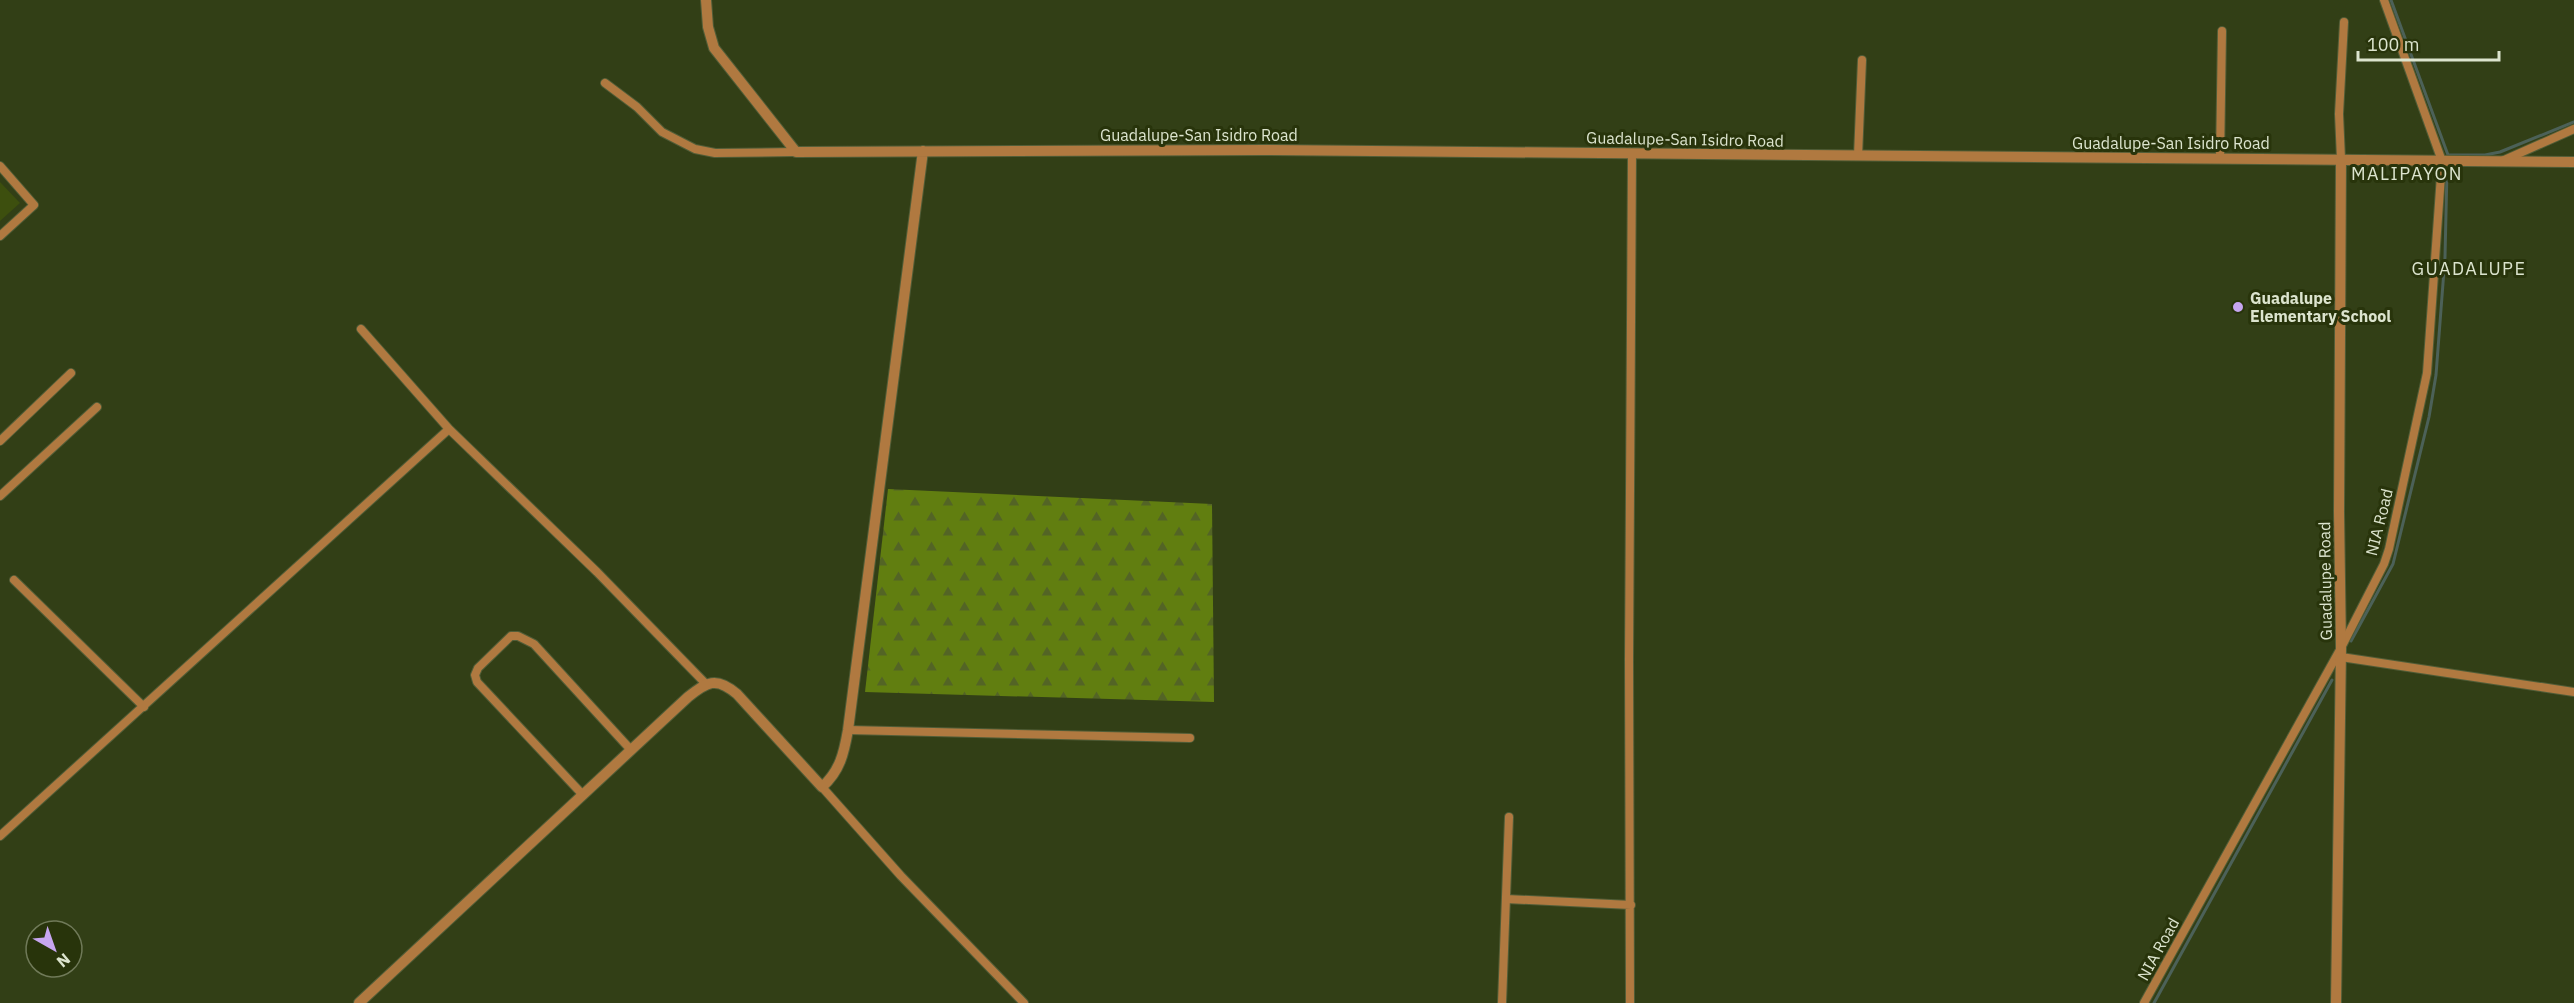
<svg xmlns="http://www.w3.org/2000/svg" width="2574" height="1003" viewBox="0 0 2574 1003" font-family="'IBM Plex Sans',sans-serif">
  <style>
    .grass { fill: #3d4f0e }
    .forest { fill: url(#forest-firs) }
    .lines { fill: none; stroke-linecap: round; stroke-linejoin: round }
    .stream { stroke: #4c6158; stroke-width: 3 }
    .minor-casing { stroke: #515d37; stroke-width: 10 }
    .tertiary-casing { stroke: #515d37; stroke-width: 12 }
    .minor { stroke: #b07940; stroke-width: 8 }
    .tertiary { stroke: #b07940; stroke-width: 10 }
    .poi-dot { fill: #c7a6f0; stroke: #28340b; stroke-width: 2 }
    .labels { text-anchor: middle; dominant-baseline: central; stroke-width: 6; stroke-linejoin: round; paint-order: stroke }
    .street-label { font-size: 16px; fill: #dce4ce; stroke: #28340b }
    .poi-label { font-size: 16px; font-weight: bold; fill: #dce4ce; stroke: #28340b; text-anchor: start }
    .neighbourhood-label { font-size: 18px; letter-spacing: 1.5px; fill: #dce4ce; stroke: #28340b }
  </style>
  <defs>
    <pattern id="forest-firs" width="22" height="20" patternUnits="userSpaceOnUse" patternTransform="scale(1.5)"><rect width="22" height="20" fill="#617e10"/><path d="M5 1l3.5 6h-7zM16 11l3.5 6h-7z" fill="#536425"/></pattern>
  </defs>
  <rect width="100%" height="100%" fill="#323f16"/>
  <!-- grass -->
  <path class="grass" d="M 0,182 L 20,203 L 0,221 Z"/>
  <!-- forest -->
  <path class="forest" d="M 888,489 L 1212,504 L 1214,702 L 865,692 Z"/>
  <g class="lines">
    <!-- stream -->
    <path class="stream" d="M 2391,0 L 2448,155 L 2485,155 L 2500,152 L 2574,122
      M 2351,641 L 2393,564 L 2429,417 L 2436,375 L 2445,257 L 2447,170
      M 2154,1003 L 2332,680"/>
    <defs>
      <path id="minor" d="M 605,83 L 637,107 L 662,132 L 695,149 L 715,153 L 796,152
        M 1858,156 L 1862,60
        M 2220,159 L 2222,31
        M 2341,159 L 2339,114 L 2344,22
        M 2502,161 L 2574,129
        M 0,166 L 34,205 L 0,236
        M 361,329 L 449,429 L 597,572 L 706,684
        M 0,441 L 71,373
        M 0,496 L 97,407
        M 14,580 L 144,707
        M 2341,657 L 2574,692
        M 848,730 L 1190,738
        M 822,787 L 901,876 L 1024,1003
        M 583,795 L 477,682 L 475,675 L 478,668 L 511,636 L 518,636 L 534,644 L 631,750
        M 0,836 L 449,429
        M 1506,899 L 1631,905
        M 1502,1003 L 1509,817
        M 1630,1003 L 1629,660 L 1632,153
        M 2144,1003 L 2341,648 L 2384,564 L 2389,549 L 2427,373 L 2442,161 L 2384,0"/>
      <path id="tertiary" d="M 706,0 L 708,27 L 714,48 L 796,152 L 1267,150 L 2574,162
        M 359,1003 L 688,697 C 707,682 716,676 737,694 L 822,787 C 840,771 844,753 848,730 L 923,151
        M 2336,1003 L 2341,648 L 2339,512 L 2341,159"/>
    </defs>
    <!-- minor casing -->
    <use href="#minor" class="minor-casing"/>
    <!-- tertiary casing -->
    <use href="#tertiary" class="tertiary-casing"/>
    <!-- minor -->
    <use href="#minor" class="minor"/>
    <!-- tertiary -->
    <use href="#tertiary" class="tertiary"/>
  </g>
  <!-- markers -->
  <circle class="poi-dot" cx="2238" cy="307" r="6"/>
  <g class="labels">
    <!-- street labels -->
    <g class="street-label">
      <text x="1199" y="135">Guadalupe-San Isidro Road</text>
      <text transform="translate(1685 139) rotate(1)">Guadalupe-San Isidro Road</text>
      <text x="2171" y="143">Guadalupe-San Isidro Road</text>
      <text transform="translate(2379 522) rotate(-76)">NIA Road</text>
      <text transform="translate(2325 581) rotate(-91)">Guadalupe Road</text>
      <text transform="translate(2158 949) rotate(-61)">NIA Road</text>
    </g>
    <!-- poi labels -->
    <g class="poi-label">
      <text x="2250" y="298">Guadalupe<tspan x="2250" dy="18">Elementary School</tspan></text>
    </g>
    <!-- neighbourhood labels -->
    <g class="neighbourhood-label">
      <text x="2407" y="173">MALIPAYON</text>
      <text x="2469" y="268">GUADALUPE</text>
    </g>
  </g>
  <!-- north arrow -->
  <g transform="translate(54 949) rotate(140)"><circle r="28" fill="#28340b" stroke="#707a59" stroke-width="1.5"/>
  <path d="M0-4.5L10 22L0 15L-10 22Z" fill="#c7a6f0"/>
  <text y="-9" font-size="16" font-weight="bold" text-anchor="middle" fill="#dce4ce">N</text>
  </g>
  <!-- scale -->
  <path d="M2358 51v9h141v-9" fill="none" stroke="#dce4ce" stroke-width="3"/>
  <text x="2367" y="51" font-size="18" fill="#dce4ce" stroke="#28340b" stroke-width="4.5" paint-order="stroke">100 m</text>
</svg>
